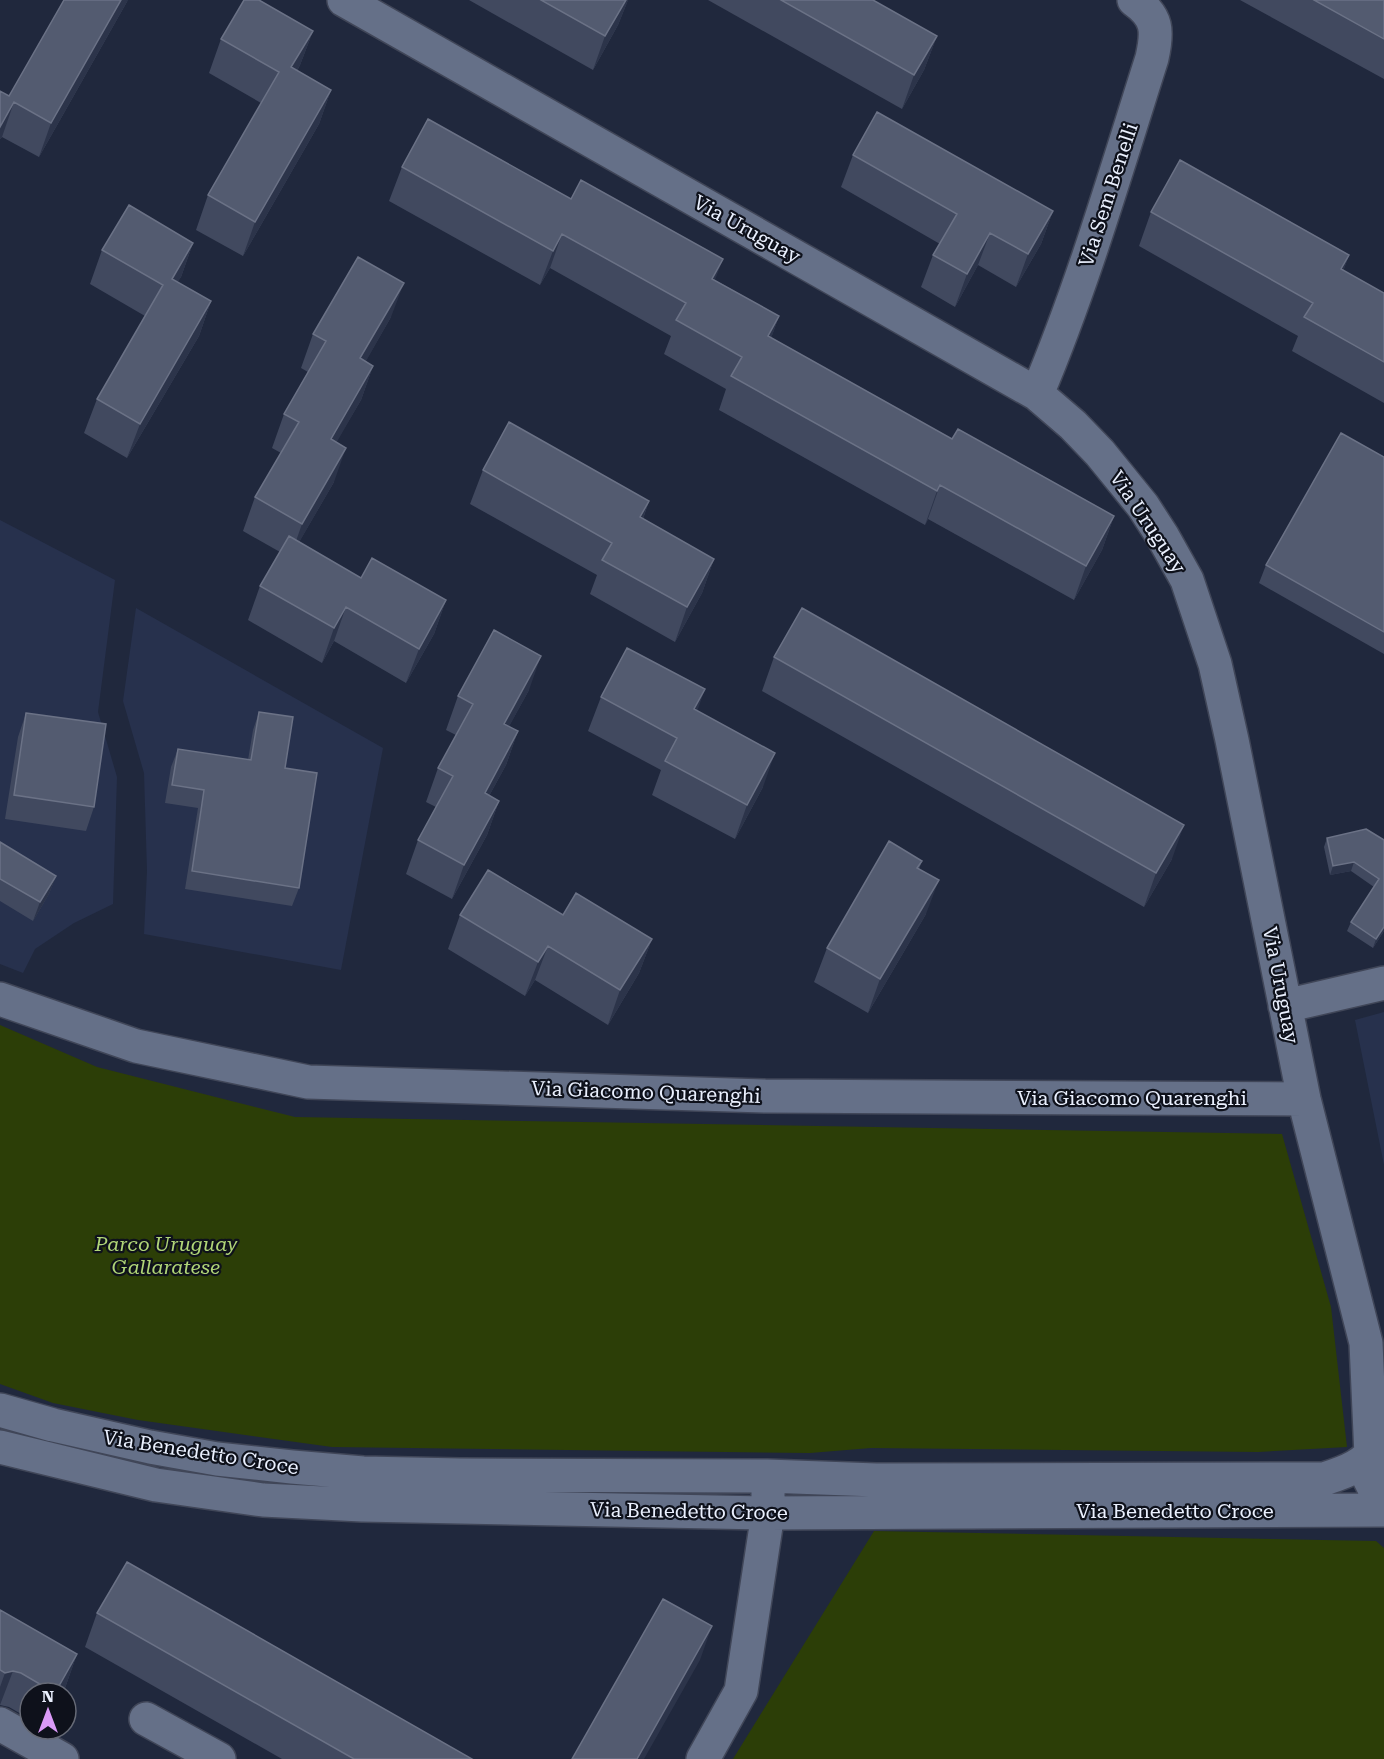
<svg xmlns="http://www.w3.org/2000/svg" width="1384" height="1759" viewBox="0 0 1384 1759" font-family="'Roboto Serif',serif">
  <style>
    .built { fill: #27314d }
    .green { fill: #2c3e07 }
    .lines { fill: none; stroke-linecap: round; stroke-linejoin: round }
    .minor-casing { stroke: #404658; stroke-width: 36 }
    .minor { stroke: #657088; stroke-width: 33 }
    .wall { fill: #41495f }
    .shaded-wall { fill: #2c344a }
    .building { fill: #535b70; stroke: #6b7286; stroke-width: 1.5 }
    .labels { text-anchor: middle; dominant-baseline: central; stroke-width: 4.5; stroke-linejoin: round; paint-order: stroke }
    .street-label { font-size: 20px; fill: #eaf0fe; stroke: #0e111b }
    .park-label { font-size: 20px; font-style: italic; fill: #b0d577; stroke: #0e111b }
  </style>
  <rect width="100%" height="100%" fill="#20283d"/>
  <!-- built -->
  <path class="built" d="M 0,520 L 115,580 L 98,712 L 117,777 L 113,904 L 74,923 L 35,949 L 23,973 L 0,964 Z
    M 136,608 L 383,748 L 341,970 L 144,934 L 147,871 L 144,773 L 123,701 Z
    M 1384,1012 L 1384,1165 L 1355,1020 Z"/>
  <!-- green -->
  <path class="green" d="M 0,1025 L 97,1067 L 295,1117 L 1282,1134 L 1331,1307 L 1347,1447 L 1258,1452 L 871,1448 L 810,1453 L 332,1447 L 138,1420 L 53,1403 L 0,1384 Z
    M 874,1531 L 1376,1541 L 1384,1548 L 1384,1759 L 733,1759 Z"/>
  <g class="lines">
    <defs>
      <path id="minor" d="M 344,0 L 1037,394 L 1073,425 L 1100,453 L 1143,506 L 1163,537 L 1187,580 L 1215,664 L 1232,740 L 1304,1099 L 1366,1343 L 1371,1456 L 1369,1478 L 1379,1498 L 1384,1501
        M 1037,394 C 1083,285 1116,171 1152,58 C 1158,31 1158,17 1134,0
        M 0,999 L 136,1046 L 308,1082 L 765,1096 L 1304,1099
        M 1285,1006 L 1384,983
        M 0,1410 L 53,1425 L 150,1447 L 217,1459 L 292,1467 L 363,1473 L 461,1475 L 767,1476 L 876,1480 L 1324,1479 C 1349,1471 1365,1465 1380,1443
        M 0,1447 L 156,1485 L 263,1500 L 362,1505 L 768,1513 L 1384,1510
        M 146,1719 L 219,1759
        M 0,1724 L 62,1759
        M 703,1759 L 741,1691 L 768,1513 L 768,1493"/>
    </defs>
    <!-- minor casing -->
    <use href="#minor" class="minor-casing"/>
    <!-- minor -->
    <use href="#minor" class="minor"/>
  </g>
  <!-- wall -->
  <path class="wall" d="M 128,0 L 39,157 L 2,137 L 0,139 L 0,91 L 9,96 Z
    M 469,0 L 628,0 L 618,25 L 593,70 Z
    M 708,0 L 873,0 L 937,36 L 924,70 L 902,109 Z
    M 1240,0 L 1384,0 L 1384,79 Z
    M 313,31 L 300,65 L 297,71 L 331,90 L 319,124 L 243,256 L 196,230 L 208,195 L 261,103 L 209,73 L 221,39 Z
    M 853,155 L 1053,211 L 1041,244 L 1016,287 L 978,265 L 955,307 L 921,287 L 933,255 L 940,244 L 841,187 Z
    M 402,167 L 715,280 L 779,316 L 771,338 L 952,439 L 1114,516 L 1102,550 L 1074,600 L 928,519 L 925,525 L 719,410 L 726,389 L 664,354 L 671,336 L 550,268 L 540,285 L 389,201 Z
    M 1151,212 L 1349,255 L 1343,271 L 1384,293 L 1384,403 L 1292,351 L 1298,336 L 1139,246 Z
    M 193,243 L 181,277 L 177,282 L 211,301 L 199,336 L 127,458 L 84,433 L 97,399 L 145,316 L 90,284 L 102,250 Z
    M 391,317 L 365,362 L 373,366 L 361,400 L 336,442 L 334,482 L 299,542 L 361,578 L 446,600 L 434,634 L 406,683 L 334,641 L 322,663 L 248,620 L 260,586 L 280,552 L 243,531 L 255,497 L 281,453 L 272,448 L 284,414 L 308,372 L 301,368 L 313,334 Z
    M 1384,457 L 1384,654 L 1259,583 L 1266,565 Z
    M 483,470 L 649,501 L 643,519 L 714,559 L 702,593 L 675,642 L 590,594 L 597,575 L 470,504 Z
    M 774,657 L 1172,859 L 1144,907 L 762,691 Z
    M 529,690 L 509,726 L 518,731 L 506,765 L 489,796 L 499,801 L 487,835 L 452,899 L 406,874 L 418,840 L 436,807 L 426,802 L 438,768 L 456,735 L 446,730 L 458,696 Z
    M 601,697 L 697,711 L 763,787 L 735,839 L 652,795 L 661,770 L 588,731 Z
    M 259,712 L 285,768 L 299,888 L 292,906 L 185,889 L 198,808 L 165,803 L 171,767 L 178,749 L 248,760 L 253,730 Z
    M 26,713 L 94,807 L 86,831 L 5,819 L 18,737 Z
    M 1327,838 L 1384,840 L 1384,931 L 1373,948 L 1347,931 L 1351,922 L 1374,887 L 1351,871 L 1330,875 L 1324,847 Z
    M 0,842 L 56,876 L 49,894 L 33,921 L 0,901 Z
    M 922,861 L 919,869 L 926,914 L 868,1013 L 814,982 L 827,948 Z
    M 460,915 L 563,915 L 652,939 L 639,973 L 608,1025 L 535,980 L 525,996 L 448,949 Z
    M 0,1610 L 77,1654 L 65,1688 L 62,1693 L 30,1693 L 30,1719 L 9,1707 L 0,1705 Z
    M 97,1613 L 472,1759 L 282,1759 L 85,1647 Z"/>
  <!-- shaded-wall -->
  <path class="shaded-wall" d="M 121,0 L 128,0 L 39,157 L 51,123 Z
    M 626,0 L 628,0 L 618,25 L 593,70 L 605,36 Z
    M 313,31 L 300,65 L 279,102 L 291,67 Z
    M 937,36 L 924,70 L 902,109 L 914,75 Z
    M 331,90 L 319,124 L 243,256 L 255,222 Z
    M 14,102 L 2,137 L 0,139 L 0,127 Z
    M 1053,211 L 1041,244 L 1016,287 L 1028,254 Z
    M 990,233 L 978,265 L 955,307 L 967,274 Z
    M 562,234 L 550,268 L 540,285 L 553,251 Z
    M 193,243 L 181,277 L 159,313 L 172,279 Z
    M 1349,255 L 1337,289 L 1341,269 Z
    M 723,259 L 710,293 L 712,279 Z
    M 404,283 L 391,317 L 348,393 L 360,358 Z
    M 211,301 L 199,336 L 127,458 L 140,424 Z
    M 779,316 L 767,350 L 768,336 Z
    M 373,366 L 361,400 L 319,473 L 331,439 Z
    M 346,448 L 334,482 L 290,558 L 302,524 Z
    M 940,485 L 928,519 L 925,525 L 937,491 Z
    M 649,501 L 637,535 L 640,517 Z
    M 1114,516 L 1102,550 L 1074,600 L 1086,566 Z
    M 714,559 L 702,593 L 675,642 L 687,607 Z
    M 446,600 L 434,634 L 406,683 L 419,649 Z
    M 346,607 L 334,641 L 322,663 L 334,628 Z
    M 541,656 L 529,690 L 492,758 L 504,724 Z
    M 705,689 L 693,723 L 694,709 Z
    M 518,731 L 506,765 L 472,827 L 485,793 Z
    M 775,753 L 763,787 L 735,839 L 747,805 Z
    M 499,801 L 487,835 L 452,899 L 464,865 Z
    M 1184,825 L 1172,859 L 1144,907 L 1156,873 Z
    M 1354,862 L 1351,871 L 1330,875 L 1333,866 Z
    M 56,876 L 49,894 L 33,921 L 40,902 Z
    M 939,880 L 926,914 L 868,1013 L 880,979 Z
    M 1384,927 L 1384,931 L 1373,948 L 1376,939 Z
    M 652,939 L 639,973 L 608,1025 L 620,990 Z
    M 548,946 L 535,980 L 525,996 L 538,962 Z
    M 712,1626 L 700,1660 L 644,1759 L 637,1759 Z
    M 77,1654 L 65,1688 L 62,1693 L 55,1693 Z
    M 13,1671 L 0,1705 L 0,1687 L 5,1673 Z"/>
  <!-- building -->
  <path class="building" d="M 64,0 L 121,0 L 51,123 L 14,102 L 0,127 L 0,91 L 9,96 Z
    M 244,0 L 259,0 L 313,31 L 291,67 L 331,90 L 255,222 L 208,195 L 279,72 L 221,39 Z
    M 541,0 L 626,0 L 605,36 Z
    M 781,0 L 873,0 L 937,36 L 914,75 Z
    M 1314,0 L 1384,0 L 1384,39 Z
    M 877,112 L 1053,211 L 1028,254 L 990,233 L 967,274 L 933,255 L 957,214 L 853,155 Z
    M 428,119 L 571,199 L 581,180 L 723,259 L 712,279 L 779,316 L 768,336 L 952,439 L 958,429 L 1114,516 L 1086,566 L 940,485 L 937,491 L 731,376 L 742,357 L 676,320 L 686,303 L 562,234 L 553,251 L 402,167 Z
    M 1180,160 L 1349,255 L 1341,269 L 1384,293 L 1384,362 L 1304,317 L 1313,303 L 1151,212 Z
    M 129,205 L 193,243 L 172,279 L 211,301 L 140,424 L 97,399 L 163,285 L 102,250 Z
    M 358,257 L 404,283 L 360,358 L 373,366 L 331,439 L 346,448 L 302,524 L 255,497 L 299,422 L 284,414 L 326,341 L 313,334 Z
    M 509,422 L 649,501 L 640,517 L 714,559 L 687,607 L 602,560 L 612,543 L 483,470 Z
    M 1341,433 L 1384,457 L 1384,632 L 1266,565 Z
    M 289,536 L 361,578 L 372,558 L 446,600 L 419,649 L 346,607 L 334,628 L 260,586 Z
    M 802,608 L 1184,825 L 1156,873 L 774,657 Z
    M 494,630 L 541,656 L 504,724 L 518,731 L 485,793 L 499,801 L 464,865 L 418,840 L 453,776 L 438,768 L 473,704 L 458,696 Z
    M 627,648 L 705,689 L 694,709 L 775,753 L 747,805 L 665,761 L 677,738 L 601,697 Z
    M 259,712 L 293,717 L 285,768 L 317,773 L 299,888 L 192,871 L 204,790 L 172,785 L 178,749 L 251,760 Z
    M 26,713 L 106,724 L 94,807 L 14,795 Z
    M 1366,829 L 1384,840 L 1384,927 L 1376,939 L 1351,922 L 1379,879 L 1354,862 L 1333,866 L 1327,838 Z
    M 889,841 L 922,861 L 917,868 L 939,880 L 880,979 L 827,948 Z
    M 0,842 L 56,876 L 40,902 L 0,879 Z
    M 488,870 L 563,915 L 576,893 L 652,939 L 620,990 L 548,946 L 538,962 L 460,915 Z
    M 127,1562 L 472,1759 L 354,1759 L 97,1613 Z
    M 663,1599 L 712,1626 L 637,1759 L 572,1759 Z
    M 0,1610 L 77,1654 L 55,1693 L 21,1673 L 13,1671 L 5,1673 L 0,1670 Z"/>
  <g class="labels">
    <!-- street labels -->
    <g class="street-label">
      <text transform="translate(1108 195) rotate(-72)">Via Sem Benelli</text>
      <text transform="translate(747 229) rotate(29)">Via Uruguay</text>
      <text transform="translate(1148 522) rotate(56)">Via Uruguay</text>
      <text transform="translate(1281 985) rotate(79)">Via Uruguay</text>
      <text transform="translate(646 1092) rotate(2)">Via Giacomo Quarenghi</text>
      <text x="1132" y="1098">Via Giacomo Quarenghi</text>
      <text transform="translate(201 1452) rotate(9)">Via Benedetto Croce</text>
      <text transform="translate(689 1511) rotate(1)">Via Benedetto Croce</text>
      <text x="1175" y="1511">Via Benedetto Croce</text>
    </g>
    <!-- park labels -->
    <g class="park-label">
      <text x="166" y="1244">Parco Uruguay<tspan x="166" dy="23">Gallaratese</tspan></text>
    </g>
  </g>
  <!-- north arrow -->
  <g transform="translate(48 1711)"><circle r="28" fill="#0e111b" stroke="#666a76" stroke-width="1.5"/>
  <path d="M0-4.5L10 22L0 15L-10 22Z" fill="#da9af7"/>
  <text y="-9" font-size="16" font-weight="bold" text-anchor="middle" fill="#eaf0fe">N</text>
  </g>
</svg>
